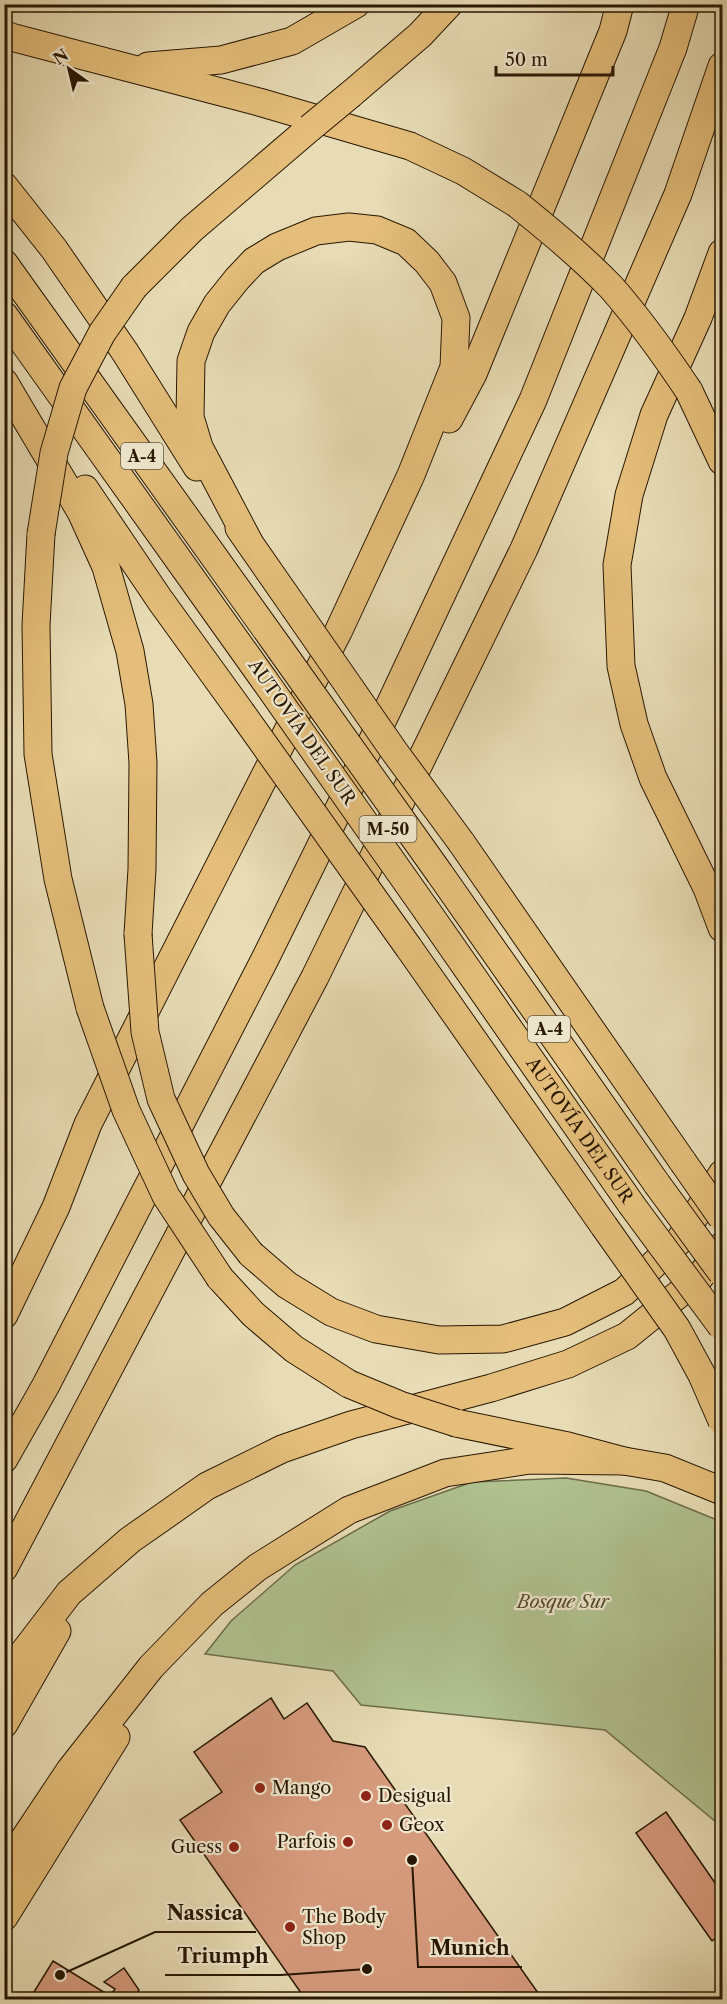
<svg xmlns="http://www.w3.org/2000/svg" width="727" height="2004" viewBox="0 0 727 2004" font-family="'Libre Caslon Text',serif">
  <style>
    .green { fill: #b1c291; stroke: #6c6c4a; stroke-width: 1.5 }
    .building { fill: #d69a7d; stroke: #281702; stroke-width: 1.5 }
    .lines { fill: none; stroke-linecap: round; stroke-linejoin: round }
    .motorway-casing { stroke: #281702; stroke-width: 29 }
    .motorway { stroke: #e4be7a; stroke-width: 27 }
    .motorway-bridge-casing { stroke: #281702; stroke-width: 29; stroke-linecap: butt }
    .motorway-bridge { stroke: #e4be7a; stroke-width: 27 }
    .poi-dot { fill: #8f2418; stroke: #efe8cf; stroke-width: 2 }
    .labels { text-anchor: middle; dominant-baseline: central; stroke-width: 4.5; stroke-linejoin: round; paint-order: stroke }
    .shield { fill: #efe8cf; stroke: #645640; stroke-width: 1.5 }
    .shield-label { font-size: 16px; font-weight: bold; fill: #281702 }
    .street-label { font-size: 18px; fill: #281702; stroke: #efe8cf }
    .park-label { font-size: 18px; font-style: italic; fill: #514a2d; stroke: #efe8cf }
    .poi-label { font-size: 18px; fill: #281702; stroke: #efe8cf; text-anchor: start }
    .leader { fill: none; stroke: #281702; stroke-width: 2 }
    .callout-dot { fill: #281702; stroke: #efe8cf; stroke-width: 2 }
    .callout-label { font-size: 20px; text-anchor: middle; font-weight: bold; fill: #281702; stroke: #efe8cf; stroke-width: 4.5; stroke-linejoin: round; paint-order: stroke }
  </style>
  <rect width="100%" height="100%" fill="#e7dcb5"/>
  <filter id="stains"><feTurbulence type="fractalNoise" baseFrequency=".00333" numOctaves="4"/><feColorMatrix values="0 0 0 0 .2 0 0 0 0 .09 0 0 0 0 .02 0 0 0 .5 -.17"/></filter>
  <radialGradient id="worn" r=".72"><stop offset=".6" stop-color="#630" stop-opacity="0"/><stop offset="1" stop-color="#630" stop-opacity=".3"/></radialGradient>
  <!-- green -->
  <path class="green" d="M 566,1478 L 646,1491 L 722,1522 L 722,1827 L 605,1730 L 361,1705 L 333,1671 L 205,1654 L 231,1621 L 295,1565 L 390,1511 L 472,1482 Z"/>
  <!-- building -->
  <path class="building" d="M 271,1698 L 284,1719 L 307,1703 L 333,1741 L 365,1747 L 543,2000 L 306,2000 L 180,1820 L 222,1792 L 194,1752 Z
    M 666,1812 L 722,1893 L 722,1933 L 712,1941 L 636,1833 Z
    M 53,1961 L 110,1996 L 115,1989 L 104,1982 L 124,1968 L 139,1990 L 133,2000 L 29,2000 Z"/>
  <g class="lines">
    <defs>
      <g id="motorway">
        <path d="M 4,34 L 11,37 L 259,102 L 410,146 L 463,171 L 517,204"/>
        <path d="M 148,66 L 221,60 L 292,41 L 356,4"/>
        <path d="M 351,94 L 420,35 L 449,4"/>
        <path d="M 4,186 L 54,249 L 125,352 L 197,467"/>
        <path d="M 722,253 L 698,318 L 654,415 L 629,495 L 617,565 L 621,666 L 634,724 L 653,778 L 707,888 L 722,928"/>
        <path d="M 4,263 L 280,649"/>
        <path d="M 134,287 L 192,229 L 310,128"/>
        <path d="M 4,315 L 265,681"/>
        <path d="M 4,382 L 81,512 L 106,567 L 130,651 L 139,704 L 143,763 L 142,869 L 138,934"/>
        <path d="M 689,391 L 722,461"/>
        <path d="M 449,419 L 473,374 L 613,31 L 620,4"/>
        <path d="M 85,489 L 160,600 L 241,712"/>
        <path d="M 239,528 L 294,607"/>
        <path d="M 41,534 L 36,625 L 38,754 L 58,879 L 90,1008"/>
        <path d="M 461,842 L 683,1162"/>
        <path d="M 440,874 L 657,1184"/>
        <path id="s1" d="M 427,911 L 631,1204"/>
        <path d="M 409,948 L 604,1226"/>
        <path d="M 251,1254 L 287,1285 L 331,1312 L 376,1329 L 439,1340 L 503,1339 L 565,1322 L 624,1292 L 679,1241 L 722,1174"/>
        <path d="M 220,1278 L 253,1314 L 294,1349 L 349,1384"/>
        <path d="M 4,1315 L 56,1207 L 88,1124 L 339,630 L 411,475 L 454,367 L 456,318 L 443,283 L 427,262 L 406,242 L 377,230 L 349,227 L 316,231 L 277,247 L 254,261 L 237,279 L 217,304 L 201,332 L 191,361 L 190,417 L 199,447 L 249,542"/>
        <path d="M 456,1423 L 568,1446 L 624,1461 L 665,1468 L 722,1491"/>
        <path d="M 4,1459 L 46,1385 L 265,959 L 387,711 L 533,400 L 673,48 L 686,4"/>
        <path d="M 4,1568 L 315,977 L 524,549 L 678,194 L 722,66"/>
        <path d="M 4,1683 L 20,1657 L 69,1593 L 130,1540 L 207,1486 L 282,1449 L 351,1425 L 491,1388 L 568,1364 L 627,1336 L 700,1277 L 722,1246"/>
        <path d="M 4,1724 L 57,1631"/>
        <path d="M 4,1869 L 70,1770 L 151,1667 L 212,1604 L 258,1567 L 349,1510 L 445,1473 L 530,1460 L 624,1461"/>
        <path d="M 4,1917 L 116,1737"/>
      </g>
    </defs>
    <!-- motorway casing -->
    <use href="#motorway" class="motorway-casing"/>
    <!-- motorway -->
    <use href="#motorway" class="motorway"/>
    <defs>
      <path id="motorway-bridge" d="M 310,128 L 351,94
        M 517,204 C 549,230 582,257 611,287 C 640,320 665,355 689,391
        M 41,534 L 54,453 L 73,388 L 102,333 L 134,287
        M 294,607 L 394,751 L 461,842
        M 280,649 L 440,874
        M 265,681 L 427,911
        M 241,712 L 409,948
        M 138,934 L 145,1032 L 161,1099 L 196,1174 L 221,1216 L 251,1254
        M 90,1008 L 126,1110 L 166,1196 L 220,1278
        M 683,1162 L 722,1218
        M 657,1184 L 722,1273
        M 631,1204 L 722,1327
        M 604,1226 L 677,1329 L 702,1375 L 722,1421
        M 349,1384 L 400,1405 L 456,1423"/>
    </defs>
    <!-- motorway-bridge casing -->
    <use href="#motorway-bridge" class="motorway-bridge-casing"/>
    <!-- motorway-bridge -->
    <use href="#motorway-bridge" class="motorway-bridge"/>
  </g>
  <!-- markers -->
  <g class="poi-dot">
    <circle cx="260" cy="1788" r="6"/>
    <circle cx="366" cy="1796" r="6"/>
    <circle cx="387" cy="1825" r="6"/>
    <circle cx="348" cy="1842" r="6"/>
    <circle cx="234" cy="1847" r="6"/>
    <circle cx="290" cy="1927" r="6"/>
  </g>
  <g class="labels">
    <!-- shield labels -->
    <g class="shield">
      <rect x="121" y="443" width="42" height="26" rx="4.5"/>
      <rect x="359.5" y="816" width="57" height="26" rx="4.5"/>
      <rect x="528" y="1016" width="42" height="26" rx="4.5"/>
    </g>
    <g class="shield-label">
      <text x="142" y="456">A-4</text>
      <text x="388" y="829">M-50</text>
      <text x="549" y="1029">A-4</text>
    </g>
    <!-- street labels -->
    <g class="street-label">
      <text transform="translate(302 732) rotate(55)">AUTOVÍA DEL SUR</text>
      <text stroke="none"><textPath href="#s1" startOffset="267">AUTOVÍA DEL SUR</textPath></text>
    </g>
    <!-- park labels -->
    <g class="park-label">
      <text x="563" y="1602">Bosque Sur</text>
    </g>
    <!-- poi labels -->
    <g class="poi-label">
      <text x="272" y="1788">Mango</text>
      <text x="378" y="1796">Desigual</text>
      <text x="399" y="1825">Geox</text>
      <text x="336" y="1842" text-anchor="end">Parfois</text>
      <text x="222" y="1847" text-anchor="end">Guess</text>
      <text x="302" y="1917">The Body<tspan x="302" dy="21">Shop</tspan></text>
    </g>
  </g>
  <!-- callouts -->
  <path class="leader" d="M60 1975L155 1932H256M412 1860L418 1967H522M367 1969L281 1975H165"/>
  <g class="callout-dot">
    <circle cx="60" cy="1975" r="6"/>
    <circle cx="412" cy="1860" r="6"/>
    <circle cx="367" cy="1969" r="6"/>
  </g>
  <g class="callout-label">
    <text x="205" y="1920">Nassica</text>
    <text x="470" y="1955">Munich</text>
    <text x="223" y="1963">Triumph</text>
  </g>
  <!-- margin -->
  <rect width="727" height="2004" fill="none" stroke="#e7dcb5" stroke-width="24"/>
  <rect x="6" y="6" width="715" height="1992" fill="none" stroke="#281702" stroke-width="3"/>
  <rect x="12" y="12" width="703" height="1980" fill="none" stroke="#281702" stroke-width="1.5"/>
  <!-- north arrow -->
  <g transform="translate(69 69) rotate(326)" stroke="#efe8cf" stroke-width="4.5" paint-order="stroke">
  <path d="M0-4.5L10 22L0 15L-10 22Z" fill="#281702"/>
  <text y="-9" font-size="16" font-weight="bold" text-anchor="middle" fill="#281702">N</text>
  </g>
  <!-- scale -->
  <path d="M496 66v9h117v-9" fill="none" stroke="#281702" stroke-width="3"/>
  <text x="505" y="66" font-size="18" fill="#281702" stroke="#efe8cf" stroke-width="4.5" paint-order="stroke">50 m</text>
  <rect width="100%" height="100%" filter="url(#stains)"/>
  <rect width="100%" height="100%" fill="url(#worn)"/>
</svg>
